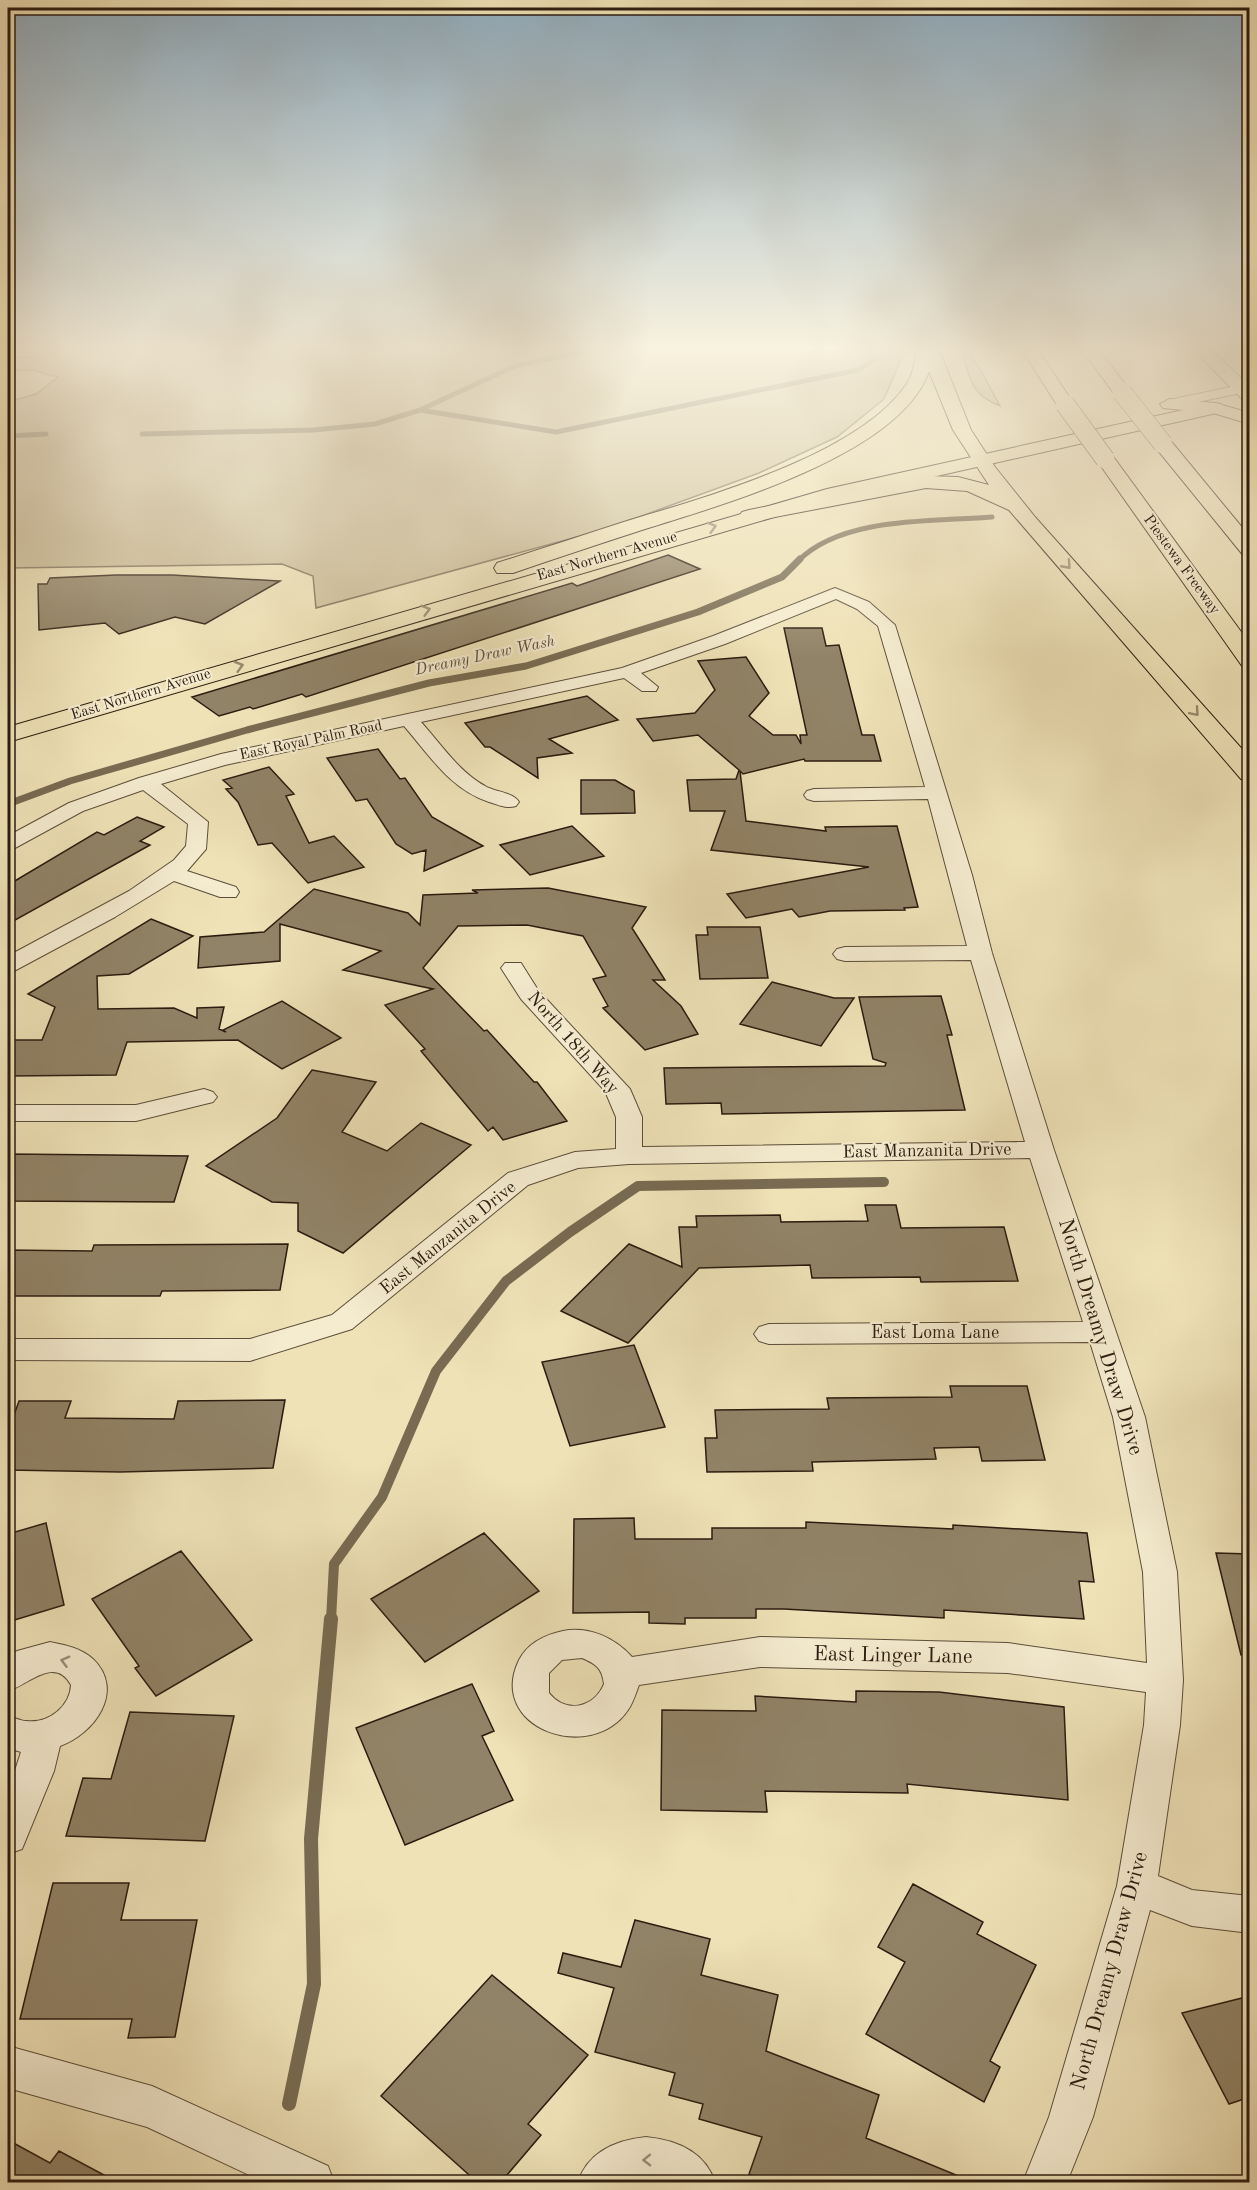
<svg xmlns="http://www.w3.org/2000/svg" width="1257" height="2190" viewBox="0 0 1257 2190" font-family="'Old Standard TT',serif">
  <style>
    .green { fill: #cec09b; stroke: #7c6e56; stroke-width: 1.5 }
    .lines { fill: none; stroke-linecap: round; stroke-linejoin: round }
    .stream-far3 { stroke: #786b52; stroke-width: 5 }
    .stream-far2 { stroke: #786b52; stroke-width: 7 }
    .stream-far1 { stroke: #786b52; stroke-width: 10 }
    .stream { stroke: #786b52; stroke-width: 14 }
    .building { fill: #918367; stroke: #2b1c10; stroke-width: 1.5 }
    .minor-casing { stroke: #5c4e3a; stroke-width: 2 }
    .primary-casing { stroke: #2b1c10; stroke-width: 2 }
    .motorway-casing { stroke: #2b1c10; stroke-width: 2 }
    .minor { fill: #f5ecd0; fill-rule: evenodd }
    .primary { fill: #efe2b7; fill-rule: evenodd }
    .motorway { fill: #efe2b7; fill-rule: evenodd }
    .motorway-bridge-casing { stroke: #2b1c10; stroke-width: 20; stroke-linecap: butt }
    .motorway-bridge { stroke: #efe2b7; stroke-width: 19 }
    .oneway { stroke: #97896c }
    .oneway2 { stroke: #9a8e7a }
    .labels { text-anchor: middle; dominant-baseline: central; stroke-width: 4.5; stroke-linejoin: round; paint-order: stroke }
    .far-street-label { font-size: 15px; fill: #2b1c10; stroke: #f5ecd0 }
    .far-water-label { font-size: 16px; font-style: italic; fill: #5f503c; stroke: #f5ecd0 }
    .street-label { font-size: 18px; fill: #2b1c10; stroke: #f5ecd0 }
    .near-street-label { font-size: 21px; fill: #2b1c10; stroke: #f5ecd0 }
  </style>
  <rect width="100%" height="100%" fill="#efe2b7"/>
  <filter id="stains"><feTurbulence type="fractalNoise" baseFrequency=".00333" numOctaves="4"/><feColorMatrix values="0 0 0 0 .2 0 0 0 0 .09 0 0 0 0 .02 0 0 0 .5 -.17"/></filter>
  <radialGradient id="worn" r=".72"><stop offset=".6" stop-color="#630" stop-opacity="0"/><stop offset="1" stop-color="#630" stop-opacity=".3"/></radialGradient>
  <!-- green -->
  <path class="green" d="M 67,350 L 905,350 L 884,399 L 837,437 L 759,473 L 606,529 L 316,608 L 313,576 L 282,564 L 8,568 L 8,402 L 36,394 L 58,377 L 32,370 L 8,370 L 8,358 L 36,357 Z
    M 962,350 L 967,350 L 980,369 L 1000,406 C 971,395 969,378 962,350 Z"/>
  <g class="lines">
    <!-- stream-far3 -->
    <path class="stream-far3" d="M 420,410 L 556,432 L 858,370 L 875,359
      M 142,434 L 313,430 L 375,424 L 420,410 L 515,366 L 590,350
      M 8,436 L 46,434
      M 798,561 C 843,516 933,522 992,517"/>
    <!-- stream-far2 -->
    <path class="stream-far2" d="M 8,804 L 70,781 L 247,730 L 429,683 L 526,666 L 698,612 L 782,577 L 800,559"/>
    <!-- stream-far1 -->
    <path class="stream-far1" d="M 331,1620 L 334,1564 L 382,1497 L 436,1371 L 506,1281 L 570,1232 L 638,1186 L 884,1182"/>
    <!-- stream -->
    <path class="stream" d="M 289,2104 L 314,1984 L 311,1839 L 331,1619"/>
  </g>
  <!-- building -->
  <path class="building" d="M 668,555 L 700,569 L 306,697 L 302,694 L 253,709 L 250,707 L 219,716 L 192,697 L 572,583 L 577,586 Z
    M 116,575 L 172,575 L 280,581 L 205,624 L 175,617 L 119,634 L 105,623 L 39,630 L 38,584 L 47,584 L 50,578 Z
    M 784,628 L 822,628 L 826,646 L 839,645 L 862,735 L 874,735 L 881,761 L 805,761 L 804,759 L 743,774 L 740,771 L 746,821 L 826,831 L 825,827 L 897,826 L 918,907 L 904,908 L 905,910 L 830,911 L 799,917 L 792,909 L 746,918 L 727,894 L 869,867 L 711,850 L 725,811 L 690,811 L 687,780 L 736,779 L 739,770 L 698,735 L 653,741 L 637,719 L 695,713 L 715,690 L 698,661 L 746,657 L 769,693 L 749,716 L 773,735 L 796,735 L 801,744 L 800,735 L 807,735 Z
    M 587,696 L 618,720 L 549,739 L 572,753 L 537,758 L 538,778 L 490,747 L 485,747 L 465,723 Z
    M 378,749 L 400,779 L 405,778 L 432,817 L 483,846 L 424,871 L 426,850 L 412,854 L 396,844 L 367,799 L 356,801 L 327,758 Z
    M 269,767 L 294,794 L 286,796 L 309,843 L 334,836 L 364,867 L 308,883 L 272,843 L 258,845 L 238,802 L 226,789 L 232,788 L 223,780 Z
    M 581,780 L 615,780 L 634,791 L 635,813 L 581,814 Z
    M 137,817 L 164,827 L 140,841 L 150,845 L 8,924 L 8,885 L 97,832 L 104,835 Z
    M 572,826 L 604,856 L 530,875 L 500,845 Z
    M 548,888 L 646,907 L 632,928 L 665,980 L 653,980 L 681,1006 L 698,1034 L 645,1050 L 603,1008 L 608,1006 L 593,979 L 606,976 L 583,936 L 527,925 L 458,926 L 423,968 L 484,1031 L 487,1030 L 534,1082 L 537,1082 L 567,1121 L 503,1140 L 493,1127 L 488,1131 L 421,1051 L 425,1049 L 385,1005 L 433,989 L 343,970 L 381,951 L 280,924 L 280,961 L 198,968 L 200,937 L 264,932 L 314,889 L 408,913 L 420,925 L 423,895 L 478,893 L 472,890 Z
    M 151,919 L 193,936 L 129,974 L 97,976 L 98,1009 L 174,1008 L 197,1018 L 197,1008 L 224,1007 L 219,1029 L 226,1032 L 223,1030 L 282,1001 L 341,1038 L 282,1069 L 238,1040 L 127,1042 L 116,1075 L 8,1076 L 8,1040 L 42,1040 L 55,1007 L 28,994 Z
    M 707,927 L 760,927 L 768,978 L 700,979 L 696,935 L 708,935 Z
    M 772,982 L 834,998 L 854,998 L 821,1046 L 740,1024 Z
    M 941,996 L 952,1035 L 947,1035 L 965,1110 L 722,1114 L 721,1103 L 666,1104 L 664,1068 L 885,1066 L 886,1063 L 873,1059 L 859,997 Z
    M 312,1070 L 376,1082 L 342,1132 L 387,1151 L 421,1123 L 471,1145 L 343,1253 L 298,1231 L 298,1203 L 272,1202 L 206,1166 L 277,1118 Z
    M 8,1154 L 111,1155 L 188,1156 L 174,1202 L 8,1201 Z
    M 865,1205 L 896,1205 L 901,1228 L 1004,1227 L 1018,1281 L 921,1282 L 920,1277 L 812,1278 L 810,1265 L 699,1268 L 628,1343 L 561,1311 L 629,1244 L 682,1267 L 679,1227 L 697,1227 L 696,1216 L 780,1215 L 781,1222 L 868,1221 Z
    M 288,1244 L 280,1290 L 162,1291 L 160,1296 L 8,1296 L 8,1250 L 92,1251 L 94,1245 Z
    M 634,1345 L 665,1427 L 570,1446 L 542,1362 Z
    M 950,1386 L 1027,1386 L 1045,1460 L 982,1461 L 979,1447 L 934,1448 L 936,1459 L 812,1462 L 813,1471 L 707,1472 L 705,1438 L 717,1438 L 715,1410 L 829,1409 L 827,1398 L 952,1397 Z
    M 285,1400 L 273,1468 L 120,1472 L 8,1470 L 8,1432 L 19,1401 L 71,1401 L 65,1418 L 174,1419 L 178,1401 Z
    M 634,1518 L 635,1539 L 712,1539 L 712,1528 L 806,1528 L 806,1522 L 953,1529 L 953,1525 L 1087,1533 L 1094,1582 L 1079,1581 L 1084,1619 L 944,1610 L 944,1618 L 784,1609 L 756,1609 L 756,1618 L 685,1618 L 685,1624 L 649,1623 L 649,1612 L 573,1613 L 574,1519 Z
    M 46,1523 L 64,1605 L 8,1622 L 8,1534 Z
    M 484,1533 L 539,1591 L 425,1662 L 371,1599 Z
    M 181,1551 L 252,1640 L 156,1696 L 135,1668 L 139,1666 L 92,1599 Z
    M 1216,1553 L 1250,1554 L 1250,1654 L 1241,1655 Z
    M 472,1684 L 494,1731 L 482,1736 L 513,1800 L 405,1845 L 356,1728 Z
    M 856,1691 L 939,1692 L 1064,1707 L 1068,1800 L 907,1784 L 908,1793 L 765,1791 L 767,1812 L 661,1810 L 662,1710 L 756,1711 L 755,1696 L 856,1702 Z
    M 130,1712 L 234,1716 L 205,1841 L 66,1836 L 83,1778 L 111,1779 Z
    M 53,1883 L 129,1883 L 121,1920 L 197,1920 L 175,2037 L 128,2038 L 132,2019 L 20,2019 Z
    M 913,1884 L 983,1922 L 977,1934 L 1036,1965 L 990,2061 L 1000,2067 L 984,2102 L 866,2034 L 905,1962 L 878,1947 Z
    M 635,1920 L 710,1939 L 701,1975 L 778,1995 L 766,2051 L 879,2095 L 866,2138 L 973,2182 L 770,2182 L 749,2174 L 762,2137 L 699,2119 L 703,2104 L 669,2095 L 675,2073 L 595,2052 L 614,1988 L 558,1973 L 563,1953 L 621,1967 Z
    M 492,1975 L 588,2055 L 528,2124 L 541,2135 L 501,2182 L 477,2182 L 381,2096 Z
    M 1250,1996 L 1250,2097 L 1229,2104 L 1182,2013 Z
    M 8,2140 L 50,2163 L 59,2151 L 117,2182 L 8,2182 Z"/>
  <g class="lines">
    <defs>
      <path id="minor" d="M 1250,383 L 1250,391 L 1169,408 L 1162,404 L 1169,400 Z
        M 835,588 L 869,602 L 895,625 L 972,875 L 992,953 L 1054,1150 L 1145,1417 L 1177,1572 L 1183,1680 L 1180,1725 L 1158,1876 L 1192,1890 L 1250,1896 L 1250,1933 L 1192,1926 L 1150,1910 L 1093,2117 L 1067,2182 L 1023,2182 L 1049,2117 L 1117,1886 L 1144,1725 L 1146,1692 L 1008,1673 L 760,1667 L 639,1685 C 636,1693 633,1703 628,1710 C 591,1765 486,1728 519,1660 C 528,1643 544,1635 563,1631 C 589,1626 615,1638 632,1657 L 760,1637 L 1008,1643 L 1147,1663 L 1143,1572 L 1113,1417 L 1090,1342 L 769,1344 L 759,1341 L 754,1334 L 759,1327 L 769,1324 L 1083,1322 L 1030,1158 L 629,1164 L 578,1168 L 528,1185 L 352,1329 L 250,1361 L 8,1360 L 8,1339 L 250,1339 L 332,1315 L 508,1173 L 575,1152 L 616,1149 L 616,1117 L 605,1091 L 521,999 L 501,968 L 505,963 L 521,963 L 538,990 L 630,1089 L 642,1117 L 642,1147 L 1025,1142 L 971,960 L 845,961 L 837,959 L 833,954 L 837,949 L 845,947 L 967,946 L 928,799 L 814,801 L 807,799 L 804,795 L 807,791 L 814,789 L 925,787 L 878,626 L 857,609 L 836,599 L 725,644 L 641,673 L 658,687 L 656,691 L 642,691 L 624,678 L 421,722 C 441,744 459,772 485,786 C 495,792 513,792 519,802 L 516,806 C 506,809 499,805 489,802 C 450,789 430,756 404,726 L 225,765 L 161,784 L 208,822 L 206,849 L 187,871 L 236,887 L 239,892 L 236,897 L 220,897 L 174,881 L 115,917 L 16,970 L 8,972 L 8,956 L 129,891 L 174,860 L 186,846 L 188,824 L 143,790 L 83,811 L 15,848 L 8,850 L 8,836 L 69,803 L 139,778 L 221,754 L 622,668 L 713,636 ZM 582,1658 C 596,1664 602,1668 604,1684 C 594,1708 566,1714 549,1693 L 549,1673 L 562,1660 Z
        M 204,1089 L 213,1092 L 217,1097 L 213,1102 L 136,1121 L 8,1121 L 8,1105 L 136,1105 Z
        M 50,1642 C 65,1645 81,1648 93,1659 C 126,1691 94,1734 60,1746 L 54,1771 L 22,1849 L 8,1854 L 8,1792 L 21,1752 L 8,1748 L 8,1716 C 14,1717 20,1721 26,1721 C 49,1724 70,1706 71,1685 C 55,1655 28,1685 8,1691 L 8,1657 L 17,1651 Z
        M 8,2046 L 152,2086 L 328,2166 L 334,2182 L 264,2182 L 147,2127 L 8,2088 Z
        M 646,2137 C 677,2140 705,2152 715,2182 L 578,2182 C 588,2152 616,2140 646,2137 Z"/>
      <path id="primary" d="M 1215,403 L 1221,404 L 1224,408 L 1221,412 L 839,498 L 8,742 L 8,727 L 827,489 Z"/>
      <path id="motorway" d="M 916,350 L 936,350 L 941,355 L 971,430 L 995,467 L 1035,517 L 1250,758 L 1250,782 L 1241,779 L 1009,510 L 967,491 L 926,488 L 749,522 L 742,520 L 739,516 L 742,512 L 749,510 L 926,476 L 958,477 L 989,485 L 953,430 L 929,371 C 901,455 718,506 642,530 C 599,544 556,558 513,573 L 497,573 L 494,568 L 497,563 C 541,549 584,535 627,521 C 706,497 858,455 906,385 C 913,375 915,362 916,350 Z
        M 1022,350 L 1038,350 L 1074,404 L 1071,408 L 1059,408 Z
        M 1082,350 L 1099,350 L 1131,392 L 1128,396 L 1116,396 Z
        M 1194,350 L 1212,350 L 1250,387 L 1250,402 L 1244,401 Z
        M 1169,399 L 1215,403 L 1250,413 L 1250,424 L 1213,413 L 1163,408 L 1160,404 Z
        M 1163,438 L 1170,440 L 1250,537 L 1250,557 L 1243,555 L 1156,448 L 1154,444 L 1156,440 Z
        M 1105,453 L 1112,455 L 1250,644 L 1250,668 L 1242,666 L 1096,459 Z"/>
    </defs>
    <!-- minor casing -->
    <use href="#minor" class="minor-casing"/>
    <!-- primary casing -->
    <use href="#primary" class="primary-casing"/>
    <!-- motorway casing -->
    <use href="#motorway" class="motorway-casing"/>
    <!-- minor -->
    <use href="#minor" class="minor"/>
    <!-- primary -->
    <use href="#primary" class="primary"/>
    <!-- motorway -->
    <use href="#motorway" class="motorway"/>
    <defs>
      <path id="motorway-bridge" d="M 1122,392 L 1163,444
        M 1065,404 L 1105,459"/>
    </defs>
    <!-- motorway-bridge casing -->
    <use href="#motorway-bridge" class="motorway-bridge-casing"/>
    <!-- motorway-bridge -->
    <use href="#motorway-bridge" class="motorway-bridge"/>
  </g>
  <!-- one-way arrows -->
  <defs><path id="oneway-chevron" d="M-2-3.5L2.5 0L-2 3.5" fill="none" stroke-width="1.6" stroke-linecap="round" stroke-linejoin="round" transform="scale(1.5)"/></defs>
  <g class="oneway">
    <use href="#oneway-chevron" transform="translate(712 527) rotate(-16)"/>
    <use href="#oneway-chevron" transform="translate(1067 565) rotate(48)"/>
    <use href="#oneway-chevron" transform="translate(426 610) rotate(-16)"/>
    <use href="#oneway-chevron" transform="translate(239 666) rotate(-16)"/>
    <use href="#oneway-chevron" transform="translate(1195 712) rotate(49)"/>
  </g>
  <g class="oneway2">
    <use href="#oneway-chevron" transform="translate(65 1661) rotate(-165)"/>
    <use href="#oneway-chevron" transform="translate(647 2160) rotate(179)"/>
  </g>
  <!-- sky -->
  <linearGradient id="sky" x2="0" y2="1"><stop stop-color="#90acbe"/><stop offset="0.53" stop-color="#f8f2df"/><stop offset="1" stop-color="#f8f2df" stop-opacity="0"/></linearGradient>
  <rect width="1257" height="657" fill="url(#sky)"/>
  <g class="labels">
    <!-- far-street labels -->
    <g class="far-street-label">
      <text transform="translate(607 557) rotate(-16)">East Northern Avenue</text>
      <text transform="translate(1181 565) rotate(54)">Piestewa Freeway</text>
      <text transform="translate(141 695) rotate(-17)">East Northern Avenue</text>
      <text transform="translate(311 741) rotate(-12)">East Royal Palm Road</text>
    </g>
    <!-- far-water labels -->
    <g class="far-water-label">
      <text transform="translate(485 656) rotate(-12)">Dreamy Draw Wash</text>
    </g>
    <!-- street labels -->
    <g class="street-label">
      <text transform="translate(573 1043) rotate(49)">North 18th Way</text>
      <text transform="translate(927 1151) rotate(-1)">East Manzanita Drive</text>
      <text transform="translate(448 1238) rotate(-39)">East Manzanita Drive</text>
      <text x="935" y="1333">East Loma Lane</text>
    </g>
    <!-- near-street labels -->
    <g class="near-street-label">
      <text transform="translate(1100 1337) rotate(73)">North Dreamy Draw Drive</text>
      <text transform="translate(893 1656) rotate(1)">East Linger Lane</text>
      <text transform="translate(1110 1971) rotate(-75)">North Dreamy Draw Drive</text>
    </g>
  </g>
  <!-- margin -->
  <rect width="1257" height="2190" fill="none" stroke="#efe2b7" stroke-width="30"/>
  <rect x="9" y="9" width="1239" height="2172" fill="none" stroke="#2b1c10" stroke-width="3"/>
  <rect x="15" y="15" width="1227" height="2160" fill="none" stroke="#2b1c10" stroke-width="1.5"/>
  <rect width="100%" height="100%" filter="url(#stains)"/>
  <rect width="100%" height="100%" fill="url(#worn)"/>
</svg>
